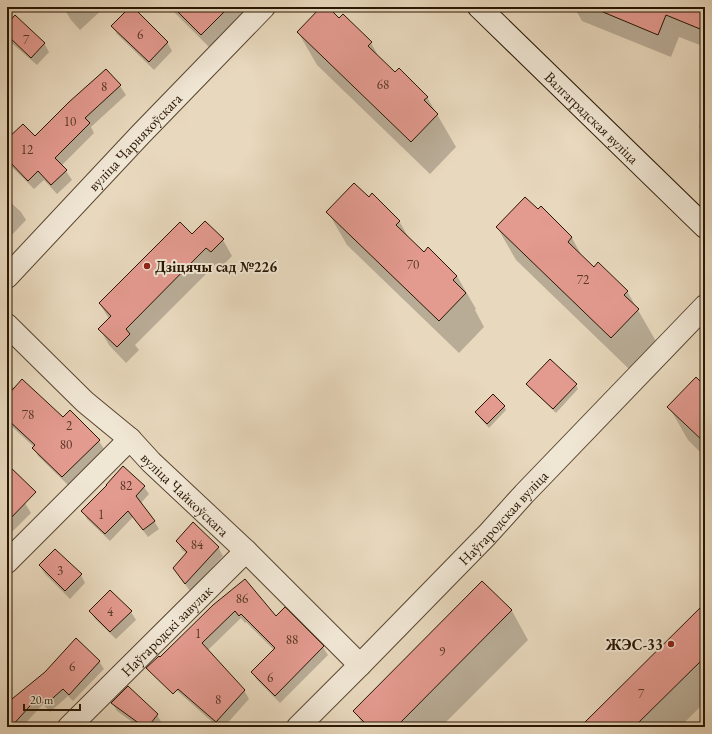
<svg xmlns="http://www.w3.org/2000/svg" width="712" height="734" viewBox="0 0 712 734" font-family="'EB Garamond',serif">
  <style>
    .shadow { fill: #0003 }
    .building { fill: #e39a8f; stroke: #281602 }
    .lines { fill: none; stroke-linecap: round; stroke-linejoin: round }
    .minor-casing { stroke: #584631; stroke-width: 24 }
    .secondary-casing { stroke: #281602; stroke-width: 24 }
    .minor { stroke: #f0e6d4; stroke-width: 22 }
    .secondary { stroke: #f0e6d4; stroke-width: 22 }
    .poi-dot { fill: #8f2418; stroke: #f0e6d4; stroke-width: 1.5 }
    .labels { text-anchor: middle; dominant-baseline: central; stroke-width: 4; stroke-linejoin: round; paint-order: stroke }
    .number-label { font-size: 13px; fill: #573725 }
    .street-label { font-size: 15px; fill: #281602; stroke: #f0e6d4 }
    .poi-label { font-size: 15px; font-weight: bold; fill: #281602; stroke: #f0e6d4; text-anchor: start }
  </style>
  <rect width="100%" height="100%" fill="#e8d8bd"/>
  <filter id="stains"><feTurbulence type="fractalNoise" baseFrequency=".005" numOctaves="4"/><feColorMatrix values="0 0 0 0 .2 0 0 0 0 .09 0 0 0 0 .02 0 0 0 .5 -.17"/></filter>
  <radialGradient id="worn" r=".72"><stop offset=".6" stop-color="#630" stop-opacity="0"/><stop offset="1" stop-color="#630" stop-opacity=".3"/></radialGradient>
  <!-- shadow -->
  <path class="shadow" d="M 65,7 L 105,7 L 80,30 L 71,20 L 66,12 L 68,10 Z
    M 169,7 L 249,7 L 209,47 Z
    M 322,7 L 327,7 L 339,19 L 371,43 L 380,59 L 395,74 L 427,97 L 456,147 L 430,174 L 317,65 L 298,32 Z
    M 574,7 L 705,7 L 705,47 L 679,37 L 671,57 L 582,21 Z
    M 7,25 L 44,43 L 49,52 L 37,65 L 7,39 Z
    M 112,26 L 167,42 L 172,51 L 154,70 L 117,34 Z
    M 106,70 L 120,86 L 126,95 L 91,127 L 94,133 L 61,166 L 66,171 L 72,180 L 57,194 L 44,180 L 34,189 L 7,162 L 7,138 L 9,139 L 34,137 Z
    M 705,112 L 705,137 L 699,127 Z
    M 7,199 L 21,212 L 26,220 L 7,240 Z
    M 369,199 L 399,221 L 410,240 L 424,253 L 457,276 L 476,309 L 475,310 L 484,327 L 459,353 L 347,245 L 328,212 Z
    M 497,227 L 572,238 L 583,258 L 594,268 L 627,291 L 657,343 L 630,370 L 516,260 Z
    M 192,235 L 223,240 L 232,256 L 220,268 L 216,264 L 135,345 L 139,350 L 126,363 L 109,345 L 100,329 L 109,319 L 100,304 Z
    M 550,360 L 576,385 L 578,389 L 556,413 L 530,388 L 527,384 Z
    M 7,381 L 15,389 L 99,441 L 104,449 L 68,485 L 38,456 L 34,448 L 34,447 L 7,422 Z
    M 705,387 L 705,457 L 688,440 L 669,407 Z
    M 504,406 L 506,410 L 489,428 L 478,416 L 476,413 Z
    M 123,467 L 144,487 L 149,494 L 141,503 L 154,521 L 159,529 L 148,537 L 133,517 L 110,541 L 87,519 L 83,511 Z
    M 7,485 L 25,503 L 31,513 L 13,531 L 7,525 Z
    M 177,541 L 218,547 L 223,556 L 190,591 L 179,576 L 174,568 L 187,554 L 182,550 Z
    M 40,566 L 81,575 L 85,583 L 70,599 L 45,574 Z
    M 482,582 L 512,611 L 528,640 L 441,727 L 364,727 L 355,711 Z
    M 705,605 L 705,702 L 680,727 L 581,727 Z
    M 213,606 L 275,618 L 323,647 L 328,655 L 280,703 L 257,680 L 252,672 L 274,650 L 246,622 L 245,623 L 241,618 L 207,651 L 244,690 L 249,699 L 224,727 L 218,727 L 157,673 Z
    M 90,611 L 131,612 L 136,620 L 116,639 L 95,619 Z
    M 99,661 L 104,669 L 73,701 L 68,696 L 50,712 L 43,704 L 22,727 L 14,727 L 7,720 L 7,705 Z
    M 7,678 L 10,684 L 7,687 Z
    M 112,703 L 157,715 L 162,723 L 159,727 L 139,727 L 117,711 Z"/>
  <!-- building -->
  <path class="building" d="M 130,7 L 133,7 L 168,42 L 149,62 L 111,26 Z
    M 173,7 L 229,7 L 201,35 Z
    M 321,7 L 328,7 L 339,18 L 343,14 L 372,42 L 368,46 L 395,72 L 399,68 L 428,97 L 424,100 L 438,114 L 411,142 L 297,32 Z
    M 591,7 L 705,7 L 705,31 L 666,15 L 658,35 Z
    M 15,15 L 45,43 L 31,58 L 7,35 L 7,24 Z
    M 106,69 L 121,85 L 85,118 L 90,123 L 55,158 L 67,170 L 51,185 L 38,171 L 28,181 L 7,159 L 7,139 L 23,124 L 35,136 L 69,102 Z
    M 354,183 L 369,197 L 372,193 L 400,221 L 396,225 L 424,252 L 428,247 L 457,276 L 453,280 L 466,293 L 439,321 L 326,212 Z
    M 525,197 L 538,209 L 541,206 L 572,237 L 568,242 L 594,267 L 598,262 L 628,291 L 624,295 L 639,309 L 611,338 L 496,227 Z
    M 205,221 L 224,239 L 211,252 L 206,248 L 126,329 L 130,334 L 117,347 L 98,329 L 111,316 L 99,303 L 180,222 L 192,234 Z
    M 550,359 L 577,384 L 553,409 L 526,384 Z
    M 696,377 L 705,386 L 705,443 L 667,407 Z
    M 22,379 L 63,417 L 70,410 L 100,440 L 62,477 L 32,448 L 35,445 L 7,419 L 7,396 Z
    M 493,394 L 505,406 L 487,424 L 475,412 Z
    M 7,464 L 36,492 L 7,522 Z
    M 123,466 L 145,486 L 136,496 L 155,521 L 143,530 L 128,511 L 105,534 L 81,511 L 107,485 L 106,485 Z
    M 193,522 L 219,547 L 185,584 L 173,568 L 187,552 L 176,541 Z
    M 55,549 L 82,574 L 65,591 L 39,565 Z
    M 245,579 L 276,616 L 285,607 L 324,646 L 275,696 L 251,672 L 275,648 L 241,614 L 239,616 L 235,611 L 202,643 L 245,690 L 216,722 L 178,689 L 173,694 L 146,668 L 159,656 L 160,657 L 213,605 Z
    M 482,581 L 512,610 L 396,727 L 369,727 L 353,711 Z
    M 110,590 L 132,611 L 110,632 L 89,611 Z
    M 705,603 L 705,657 L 634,727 L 580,727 Z
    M 76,638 L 100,661 L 69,695 L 63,689 L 45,705 L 38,697 L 11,727 L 7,727 L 7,703 L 45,672 Z
    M 128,686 L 158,714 L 148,727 L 144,727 L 111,703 Z"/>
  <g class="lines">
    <defs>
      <g id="minor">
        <path id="s1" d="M 7,277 L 140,135 L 264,7"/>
        <path id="s2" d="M 7,325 L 85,402 L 130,439 L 151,462 L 246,551 L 360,665"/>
        <path d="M 7,562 L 130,439"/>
        <path id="s3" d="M 69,727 L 246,551"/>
        <path id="s4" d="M 298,727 L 360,665 L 487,535 L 524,494 L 705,306"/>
      </g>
      <g id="secondary">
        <path id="s5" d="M 479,7 L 705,227"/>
      </g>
    </defs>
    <!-- minor casing -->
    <use href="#minor" class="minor-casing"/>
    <!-- secondary casing -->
    <use href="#secondary" class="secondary-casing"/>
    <!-- minor -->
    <use href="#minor" class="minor"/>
    <!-- secondary -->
    <use href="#secondary" class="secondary"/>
  </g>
  <!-- markers -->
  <g class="poi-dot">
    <circle cx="147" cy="266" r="4"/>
    <circle cx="671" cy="644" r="4"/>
  </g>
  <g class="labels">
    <!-- number labels -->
    <g class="number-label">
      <text x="140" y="34">6</text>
      <text x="26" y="39">7</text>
      <text x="383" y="84">68</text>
      <text x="104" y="86">8</text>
      <text x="70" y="121">10</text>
      <text x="27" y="149">12</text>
      <text x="413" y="264">70</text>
      <text x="583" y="279">72</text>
      <text x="28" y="414">78</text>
      <text x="69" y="425">2</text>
      <text x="66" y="444">80</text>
      <text x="126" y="485">82</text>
      <text x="101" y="514">1</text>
      <text x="197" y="544">84</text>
      <text x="60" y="570">3</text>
      <text x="242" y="598">86</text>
      <text x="110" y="611">4</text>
      <text x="198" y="633">1</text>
      <text x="292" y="639">88</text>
      <text x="442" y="651">9</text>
      <text x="72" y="666">6</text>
      <text x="270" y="677">6</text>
      <text x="641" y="693">7</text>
      <text x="218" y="699">8</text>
    </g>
    <!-- street labels -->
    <g class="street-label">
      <text stroke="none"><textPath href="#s5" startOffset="158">Валгаградская вуліца</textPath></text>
      <text stroke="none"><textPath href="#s1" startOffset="186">вуліца Чарняхоўскага</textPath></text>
      <text stroke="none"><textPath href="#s2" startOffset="246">вуліца Чайкоўскага</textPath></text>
      <text stroke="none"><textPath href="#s4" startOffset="293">Наўгародская вуліца</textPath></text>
      <text stroke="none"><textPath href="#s3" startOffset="137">Наўгародскі завулак</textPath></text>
    </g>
    <!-- poi labels -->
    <g class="poi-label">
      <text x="155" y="266">Дзіцячы сад №226</text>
      <text x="663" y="644" text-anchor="end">ЖЭС-33</text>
    </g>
  </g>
  <!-- margin -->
  <rect width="712" height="734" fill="none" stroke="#e8d8bd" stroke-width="24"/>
  <rect x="8" y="8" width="696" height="718" fill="none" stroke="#281602" stroke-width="2"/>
  <rect x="12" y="12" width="688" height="710" fill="none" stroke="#281602"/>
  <!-- scale -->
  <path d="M24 704v6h56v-6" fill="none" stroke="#281602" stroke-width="2"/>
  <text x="30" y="704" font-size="12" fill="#281602" stroke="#f0e6d4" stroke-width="3" paint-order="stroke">20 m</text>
  <rect width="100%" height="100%" filter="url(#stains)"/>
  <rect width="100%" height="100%" fill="url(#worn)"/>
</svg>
